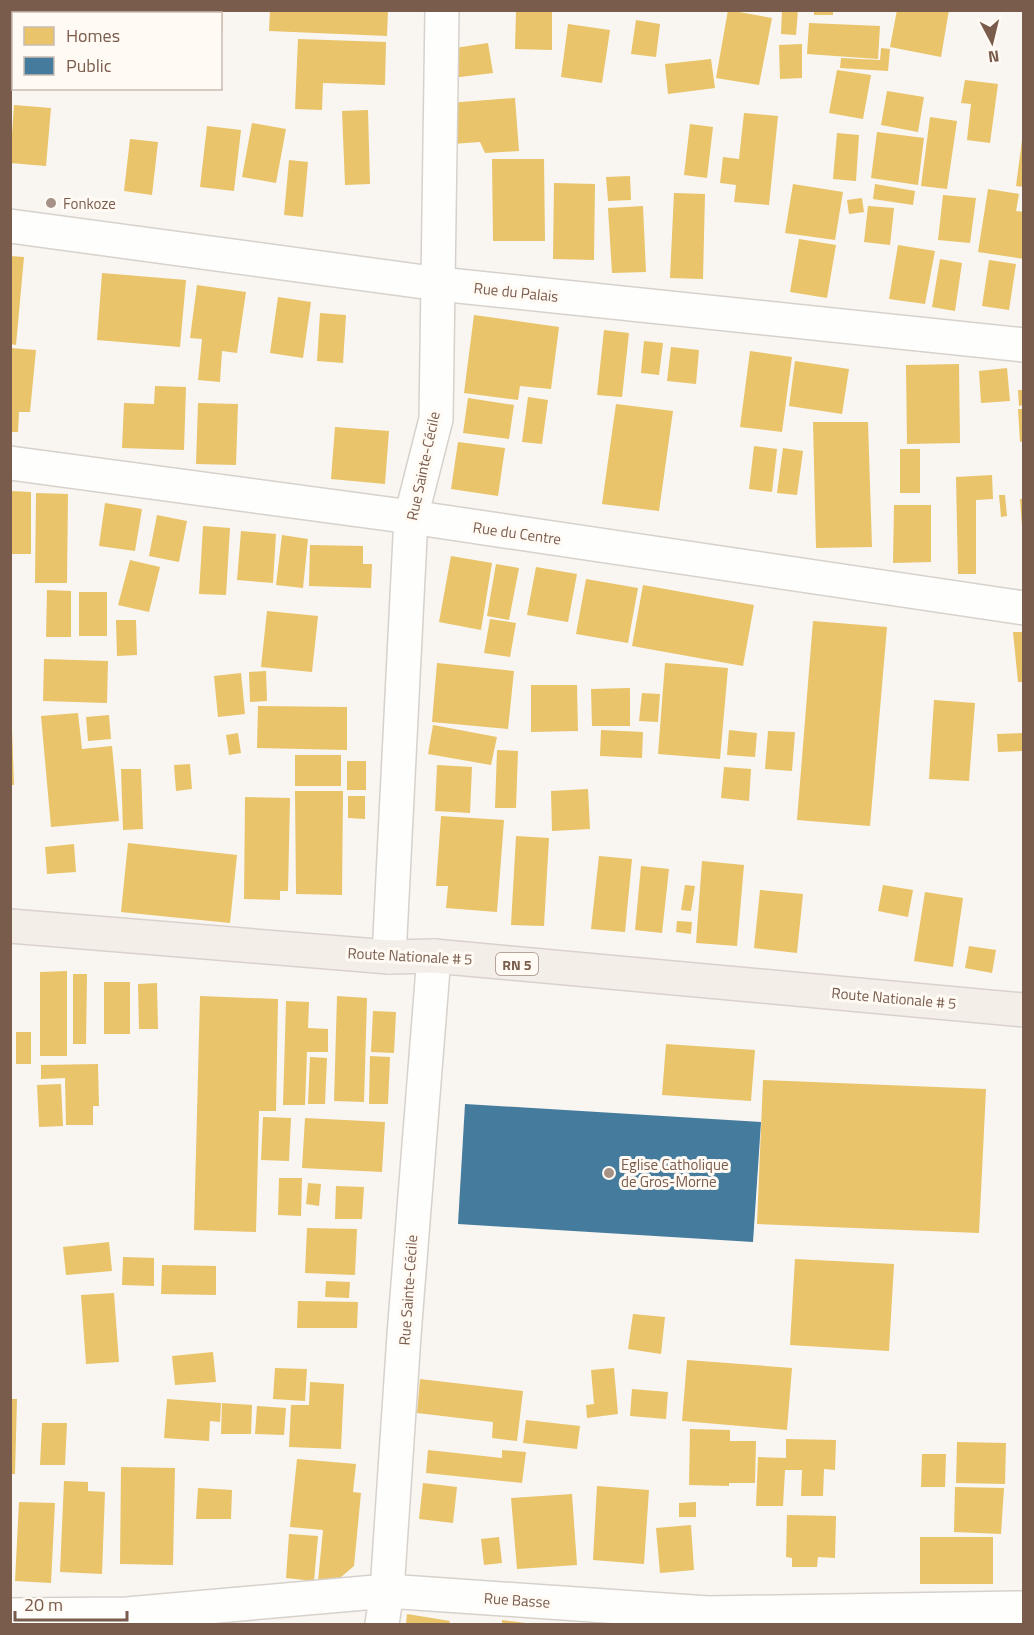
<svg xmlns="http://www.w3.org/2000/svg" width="1034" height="1635" viewBox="0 0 1034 1635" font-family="'Titillium Web',sans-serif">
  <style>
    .homes { fill: #e9c46a }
    .public { fill: #457b9d }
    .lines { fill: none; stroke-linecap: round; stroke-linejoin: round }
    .minor-casing { stroke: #d7d1cb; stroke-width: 36 }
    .major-casing { stroke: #dad1cc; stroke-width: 36 }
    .minor { stroke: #fefefd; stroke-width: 33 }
    .major { stroke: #f3eee8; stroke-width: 33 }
    .poi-dot { fill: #a69286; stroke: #fffaf3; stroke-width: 2 }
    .labels { text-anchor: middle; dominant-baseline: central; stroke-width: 6; stroke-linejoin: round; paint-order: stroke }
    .shield { fill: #fffaf3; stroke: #a28b7f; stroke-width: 1.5 }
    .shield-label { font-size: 14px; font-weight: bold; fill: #7a5c4d }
    .poi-label { font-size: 15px; fill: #7a5c4d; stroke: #fffaf3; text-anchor: start }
    .street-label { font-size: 15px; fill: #7a5c4d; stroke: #fffaf3 }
  </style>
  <rect width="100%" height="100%" fill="#f9f5f0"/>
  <!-- homes -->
  <path class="homes" d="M 270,10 L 388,10 L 387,36 L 269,31 Z
    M 516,10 L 552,10 L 552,50 L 515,49 Z
    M 728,10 L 772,18 L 759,85 L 716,78 Z
    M 782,10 L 798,10 L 796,35 L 781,34 Z
    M 814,10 L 833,10 L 833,15 L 814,15 Z
    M 897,10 L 949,10 L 941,57 L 890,47 Z
    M 220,14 L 223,14 L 222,31 L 220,31 Z
    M 636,20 L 660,24 L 656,57 L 631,54 Z
    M 809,23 L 880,26 L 878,59 L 807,54 Z
    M 568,24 L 610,30 L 602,83 L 561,77 Z
    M 298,39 L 386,42 L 385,85 L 323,83 L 322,110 L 295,109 Z
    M 488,43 L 493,73 L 452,78 L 448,49 Z
    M 802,44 L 802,78 L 780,79 L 779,45 Z
    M 881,48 L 890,49 L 888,71 L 840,68 L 841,58 L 880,60 Z
    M 711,59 L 715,88 L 668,94 L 665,64 Z
    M 837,70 L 871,75 L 863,119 L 829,113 Z
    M 965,80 L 998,84 L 990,143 L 967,140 L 971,104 L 961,103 Z
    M 887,91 L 924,97 L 918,132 L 881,125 Z
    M 515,98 L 519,151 L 485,153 L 480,142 L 452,144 L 448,103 Z
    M 14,105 L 51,108 L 46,166 L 10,163 Z
    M 368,110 L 370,184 L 345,185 L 342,111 Z
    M 744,113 L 778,116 L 769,205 L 734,202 L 736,185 L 720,183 L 723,157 L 739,159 Z
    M 930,117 L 957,121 L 947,189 L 921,186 Z
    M 252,123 L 286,129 L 276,183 L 242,177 Z
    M 690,124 L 713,127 L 707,178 L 684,175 Z
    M 207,126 L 241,130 L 234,191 L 200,187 Z
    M 877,132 L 924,138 L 918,185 L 871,178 Z
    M 837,133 L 859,135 L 856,181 L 833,179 Z
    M 130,139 L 158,142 L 152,195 L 124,191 Z
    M 1022,140 L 1024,140 L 1024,187 L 1016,186 Z
    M 492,159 L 544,159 L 545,241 L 493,241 Z
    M 289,160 L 308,162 L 303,217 L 284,215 Z
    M 630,176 L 631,200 L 608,201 L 606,177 Z
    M 554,183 L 595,184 L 594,260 L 553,259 Z
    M 793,184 L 843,192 L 835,240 L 785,233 Z
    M 875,184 L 915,191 L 913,205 L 873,199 Z
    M 988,189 L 1019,194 L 1016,211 L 1024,212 L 1024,259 L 978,252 Z
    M 674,193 L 705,194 L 703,279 L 670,278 Z
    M 943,195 L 976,198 L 970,243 L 938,240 Z
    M 862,198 L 864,212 L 849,214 L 847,200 Z
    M 643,206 L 646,272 L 612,273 L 608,208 Z
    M 868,206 L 894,208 L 890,245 L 864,242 Z
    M 799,239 L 836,245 L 827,298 L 790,292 Z
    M 898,245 L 935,251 L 925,304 L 889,299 Z
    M 10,256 L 24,257 L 16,345 L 10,344 Z
    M 940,259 L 962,263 L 955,311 L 932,307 Z
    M 989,260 L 1016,264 L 1009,310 L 982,306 Z
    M 102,273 L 186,280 L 180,347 L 97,340 Z
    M 197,285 L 246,292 L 237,353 L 222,351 L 220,382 L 198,380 L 202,339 L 190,338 Z
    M 278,297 L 311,302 L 303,358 L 270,353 Z
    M 320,313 L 346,315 L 343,363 L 317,361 Z
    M 474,315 L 559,327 L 551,389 L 520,386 L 518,400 L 464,393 Z
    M 604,330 L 629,333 L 622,397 L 597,395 Z
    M 644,341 L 663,343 L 659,375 L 641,373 Z
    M 671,347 L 699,350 L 696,384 L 667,381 Z
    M 10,348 L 36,350 L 30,412 L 19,412 L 18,432 L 10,432 Z
    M 750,351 L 792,357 L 782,432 L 740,427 Z
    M 795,361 L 849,369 L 842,414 L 789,406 Z
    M 959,364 L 960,443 L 907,444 L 906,365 Z
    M 1007,368 L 1010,401 L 981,403 L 979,371 Z
    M 155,386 L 186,387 L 184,450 L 122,448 L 124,403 L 154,404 Z
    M 1018,390 L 1024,390 L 1024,405 L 1019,406 Z
    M 528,397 L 548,400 L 542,444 L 522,442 Z
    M 468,398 L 514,405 L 509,439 L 463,433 Z
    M 198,403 L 238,404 L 236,465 L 196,464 Z
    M 616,404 L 673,411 L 659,511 L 602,504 Z
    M 1018,409 L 1024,409 L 1024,441 L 1020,442 Z
    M 813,422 L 868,422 L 872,547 L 816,548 Z
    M 335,427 L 389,431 L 385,484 L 331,479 Z
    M 458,442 L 505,448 L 498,496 L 451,489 Z
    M 754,446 L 777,449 L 772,492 L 749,489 Z
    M 783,448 L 803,451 L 797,495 L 777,493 Z
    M 900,449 L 920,449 L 920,493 L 900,493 Z
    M 992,475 L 993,499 L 976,500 L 976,574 L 958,574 L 956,477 Z
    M 10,491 L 31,492 L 31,554 L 10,554 Z
    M 36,493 L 68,494 L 67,583 L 35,583 Z
    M 999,495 L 1005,495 L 1007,516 L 1001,517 Z
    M 1020,499 L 1024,499 L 1024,527 L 1022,527 Z
    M 105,503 L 142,509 L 135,551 L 99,546 Z
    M 894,505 L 931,505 L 931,562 L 893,563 Z
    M 157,515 L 187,521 L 179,562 L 149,556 Z
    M 203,526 L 230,528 L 226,595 L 199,594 Z
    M 241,531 L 276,534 L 273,583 L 237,580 Z
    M 282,535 L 308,539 L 303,588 L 276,585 Z
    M 310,545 L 363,546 L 363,564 L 372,564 L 371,588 L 309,586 Z
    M 451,556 L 492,563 L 481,630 L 439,622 Z
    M 130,560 L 160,567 L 149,612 L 118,605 Z
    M 496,564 L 519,568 L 509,620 L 487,616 Z
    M 536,567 L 577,574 L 568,622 L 527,615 Z
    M 586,579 L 638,588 L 628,643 L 576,634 Z
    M 643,585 L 754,605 L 743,666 L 632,646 Z
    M 47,590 L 71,591 L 71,637 L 46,637 Z
    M 79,592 L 107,592 L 107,636 L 79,636 Z
    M 267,611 L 318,616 L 312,672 L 261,667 Z
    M 490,619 L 516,623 L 510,657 L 484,653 Z
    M 116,620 L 136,620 L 137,655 L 117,656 Z
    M 813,621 L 887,627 L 870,826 L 797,820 Z
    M 1013,632 L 1024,632 L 1024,682 L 1018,682 Z
    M 44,659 L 108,661 L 107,703 L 43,701 Z
    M 437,663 L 514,671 L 508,729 L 432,722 Z
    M 665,663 L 728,668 L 720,759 L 658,754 Z
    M 266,671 L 267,701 L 250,702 L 249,672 Z
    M 241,673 L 245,714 L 218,717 L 214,676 Z
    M 531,685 L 577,685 L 578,731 L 531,732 Z
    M 630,688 L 630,726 L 592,726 L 591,689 Z
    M 642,693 L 660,694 L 658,722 L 639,721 Z
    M 934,700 L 975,703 L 969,781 L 929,779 Z
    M 258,706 L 347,707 L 347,750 L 257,748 Z
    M 78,713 L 82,749 L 112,746 L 119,821 L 51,827 L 41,716 Z
    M 109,715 L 111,739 L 88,741 L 86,717 Z
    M 433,725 L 497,737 L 491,765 L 428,754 Z
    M 10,729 L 12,729 L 14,785 L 10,785 Z
    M 601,730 L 643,732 L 642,758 L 600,756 Z
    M 729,730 L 757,733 L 755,757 L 727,755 Z
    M 768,731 L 795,732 L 792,771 L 765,769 Z
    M 238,733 L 241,753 L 229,755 L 226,735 Z
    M 1024,733 L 1024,751 L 998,752 L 997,734 Z
    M 497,750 L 518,751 L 516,808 L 495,808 Z
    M 295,755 L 341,755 L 341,786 L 295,786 Z
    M 347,761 L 366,761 L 366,790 L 347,790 Z
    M 190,764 L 192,789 L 176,791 L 174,765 Z
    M 437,765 L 472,767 L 470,813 L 435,811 Z
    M 724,767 L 751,769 L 749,801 L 721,798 Z
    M 121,769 L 141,769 L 143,829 L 123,830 Z
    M 588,789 L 590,829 L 552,831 L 551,791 Z
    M 295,791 L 343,791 L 342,895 L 296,894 Z
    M 348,796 L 365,796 L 365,819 L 348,818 Z
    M 245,797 L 290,798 L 288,891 L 280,891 L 280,900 L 244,899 Z
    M 441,816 L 504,820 L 497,912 L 446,908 L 448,886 L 436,886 Z
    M 516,836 L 549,838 L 544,926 L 511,925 Z
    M 128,843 L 237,855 L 230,923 L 121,912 Z
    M 74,844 L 76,872 L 47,874 L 45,847 Z
    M 599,856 L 632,859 L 625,932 L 591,929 Z
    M 702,861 L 744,865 L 737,946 L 696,943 Z
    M 641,866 L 669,869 L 662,933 L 635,930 Z
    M 685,885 L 695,886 L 691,911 L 681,910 Z
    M 883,885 L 913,890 L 908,917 L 878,911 Z
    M 760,890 L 803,894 L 797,953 L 754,948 Z
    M 925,892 L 963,898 L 953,967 L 914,961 Z
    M 677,921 L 692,922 L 691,934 L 676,932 Z
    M 969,946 L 996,950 L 992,973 L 965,968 Z
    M 67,971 L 67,1056 L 40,1056 L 40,972 Z
    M 73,974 L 87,974 L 86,1044 L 73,1044 Z
    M 104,982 L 130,982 L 130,1034 L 104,1034 Z
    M 157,983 L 158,1029 L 139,1029 L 138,984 Z
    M 200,996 L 278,999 L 276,1111 L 259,1111 L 256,1232 L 194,1230 Z
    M 337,996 L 367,998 L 364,1102 L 334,1101 Z
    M 286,1001 L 309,1002 L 308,1028 L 328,1029 L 328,1052 L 307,1052 L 305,1105 L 283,1105 Z
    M 373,1011 L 396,1012 L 394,1053 L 371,1052 Z
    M 16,1032 L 31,1032 L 31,1064 L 16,1064 Z
    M 666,1044 L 755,1050 L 751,1101 L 662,1095 Z
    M 370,1056 L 390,1057 L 388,1104 L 369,1104 Z
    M 310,1057 L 327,1058 L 325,1104 L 308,1104 Z
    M 98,1064 L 99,1106 L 93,1106 L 93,1125 L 66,1125 L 65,1078 L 41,1079 L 41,1065 Z
    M 763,1080 L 986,1089 L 979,1233 L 757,1224 Z
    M 61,1084 L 63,1126 L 39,1127 L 37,1085 Z
    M 263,1117 L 291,1118 L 289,1161 L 261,1160 Z
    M 305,1118 L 385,1122 L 382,1172 L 302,1168 Z
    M 279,1178 L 302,1178 L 301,1216 L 278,1215 Z
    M 308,1183 L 321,1184 L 319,1206 L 306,1204 Z
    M 336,1186 L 364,1187 L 362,1219 L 335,1219 Z
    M 307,1228 L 357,1229 L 355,1275 L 305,1273 Z
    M 109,1242 L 112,1271 L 66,1275 L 63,1247 Z
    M 123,1257 L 154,1258 L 154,1286 L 122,1285 Z
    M 795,1259 L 894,1264 L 889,1351 L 790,1345 Z
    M 162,1265 L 216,1266 L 216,1295 L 161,1294 Z
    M 326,1281 L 350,1282 L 349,1298 L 325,1297 Z
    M 114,1293 L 119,1362 L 86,1364 L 81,1295 Z
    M 298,1301 L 358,1302 L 357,1328 L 297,1328 Z
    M 633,1314 L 665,1317 L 661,1354 L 628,1349 Z
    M 213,1352 L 216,1382 L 175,1385 L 172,1356 Z
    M 687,1360 L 792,1368 L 787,1430 L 682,1421 Z
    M 275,1368 L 307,1369 L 305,1401 L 273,1399 Z
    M 614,1368 L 618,1414 L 587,1418 L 586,1405 L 594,1404 L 591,1370 Z
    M 420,1379 L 523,1391 L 517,1441 L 492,1438 L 493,1422 L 417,1413 Z
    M 310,1382 L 344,1384 L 341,1449 L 289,1447 L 291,1405 L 309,1405 Z
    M 632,1389 L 668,1392 L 666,1419 L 630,1416 Z
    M 10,1399 L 17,1399 L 15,1474 L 10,1474 Z
    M 167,1399 L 221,1403 L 220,1422 L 210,1421 L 209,1441 L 164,1438 Z
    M 222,1403 L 252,1405 L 251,1434 L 221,1434 Z
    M 257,1406 L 286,1408 L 284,1435 L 255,1434 Z
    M 526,1420 L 580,1426 L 577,1449 L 523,1443 Z
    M 42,1423 L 67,1423 L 65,1465 L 40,1465 Z
    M 690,1429 L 730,1430 L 730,1441 L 756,1441 L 755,1483 L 729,1483 L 729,1486 L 689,1485 Z
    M 786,1439 L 836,1440 L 835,1470 L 824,1469 L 823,1496 L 801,1496 L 802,1470 L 785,1470 L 783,1506 L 756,1506 L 758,1457 L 786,1458 Z
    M 957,1442 L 1006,1443 L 1005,1484 L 956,1483 Z
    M 428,1450 L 502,1458 L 502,1450 L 526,1452 L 522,1483 L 426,1473 Z
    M 922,1454 L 946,1454 L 945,1487 L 921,1487 Z
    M 297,1459 L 356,1464 L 353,1492 L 361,1493 L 354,1566 L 334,1583 L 318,1581 L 323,1530 L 290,1527 Z
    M 121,1467 L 175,1468 L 173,1565 L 120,1564 Z
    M 64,1481 L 88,1482 L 88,1491 L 105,1492 L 102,1574 L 60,1572 Z
    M 423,1483 L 457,1487 L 453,1523 L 419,1519 Z
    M 597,1486 L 649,1490 L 644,1564 L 593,1560 Z
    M 955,1487 L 1004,1488 L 1001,1534 L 954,1532 Z
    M 198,1488 L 232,1490 L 231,1519 L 196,1519 Z
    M 572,1494 L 577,1565 L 517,1569 L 511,1498 Z
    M 19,1502 L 55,1503 L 51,1583 L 15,1581 Z
    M 696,1502 L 696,1517 L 679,1517 L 679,1503 Z
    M 787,1515 L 836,1516 L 835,1558 L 818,1557 L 817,1567 L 792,1567 L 792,1558 L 786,1557 Z
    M 691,1525 L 694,1570 L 660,1573 L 656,1528 Z
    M 289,1534 L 318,1536 L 314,1581 L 286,1578 Z
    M 499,1537 L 502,1563 L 484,1565 L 481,1539 Z
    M 920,1537 L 993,1537 L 993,1584 L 920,1584 Z
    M 407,1614 L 450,1621 L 449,1624 L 406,1624 Z
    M 502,1620 L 526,1623 L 526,1624 L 502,1624 Z"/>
  <!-- public -->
  <path class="public" d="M 465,1104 L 761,1122 L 753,1242 L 458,1224 Z"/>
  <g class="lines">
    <defs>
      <path id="minor" d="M 10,226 L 439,284 L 1024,345
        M 10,463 L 411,517 L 1024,608
        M 389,957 L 411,517 L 436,419 L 442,10
        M 10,1615 L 127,1614 L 387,1591 L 708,1613 L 1024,1608
        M 382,1624 L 387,1591 L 404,1335 L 434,956"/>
      <path id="major" d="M 10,926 L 389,957 L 434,956 L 1024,1010"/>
    </defs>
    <!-- minor casing -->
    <use href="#minor" class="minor-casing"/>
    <!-- major casing -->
    <use href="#major" class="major-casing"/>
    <!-- minor -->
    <use href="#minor" class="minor"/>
    <!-- major -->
    <use href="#major" class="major"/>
  </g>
  <!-- markers -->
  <g class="poi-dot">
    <circle cx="51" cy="203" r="6"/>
    <circle cx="609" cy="1173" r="6"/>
  </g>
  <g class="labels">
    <!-- shield labels -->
    <rect class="shield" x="496" y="953" width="42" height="22" rx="4.5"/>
    <g class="shield-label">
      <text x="517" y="964">RN 5</text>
    </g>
    <!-- poi labels -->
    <g class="poi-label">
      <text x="63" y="203">Fonkoze</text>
      <text x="621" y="1164">Eglise Catholique<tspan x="621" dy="17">de Gros-Morne</tspan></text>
    </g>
    <!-- street labels -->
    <g class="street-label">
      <text transform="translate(516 292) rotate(6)">Rue du Palais</text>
      <text transform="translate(423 466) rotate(-78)">Rue Sainte-Cécile</text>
      <text transform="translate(517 533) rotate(8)">Rue du Centre</text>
      <text transform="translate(410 956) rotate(3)">Route Nationale # 5</text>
      <text transform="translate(894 998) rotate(5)">Route Nationale # 5</text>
      <text transform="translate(408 1290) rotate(-86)">Rue Sainte-Cécile</text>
      <text transform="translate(517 1600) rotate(4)">Rue Basse</text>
    </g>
  </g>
  <!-- border -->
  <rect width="1034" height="1635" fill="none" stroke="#7a5c4d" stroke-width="24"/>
  <!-- legend -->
  <rect x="12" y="12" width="210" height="78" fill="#fffaf3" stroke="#cabbb1" stroke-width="1.5"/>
  <rect x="24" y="27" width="30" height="18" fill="#e9c46a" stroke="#cabbb1" stroke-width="1.5"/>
  <text x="66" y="42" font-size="18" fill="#7a5c4d">Homes</text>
  <rect x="24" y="57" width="30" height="18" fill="#457b9d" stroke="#cabbb1" stroke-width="1.5"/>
  <text x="66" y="72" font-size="18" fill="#7a5c4d">Public</text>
  <!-- north arrow -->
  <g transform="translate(992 42) rotate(173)" stroke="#fffaf3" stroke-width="4.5" paint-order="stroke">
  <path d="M0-4.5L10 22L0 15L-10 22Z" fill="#7a5c4d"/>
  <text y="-9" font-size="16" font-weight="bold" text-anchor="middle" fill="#7a5c4d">N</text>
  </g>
  <!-- scale -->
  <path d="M15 1611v9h112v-9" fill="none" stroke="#7a5c4d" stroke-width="3"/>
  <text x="24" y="1611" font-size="18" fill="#7a5c4d" stroke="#fffaf3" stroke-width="4.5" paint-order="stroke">20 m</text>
</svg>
